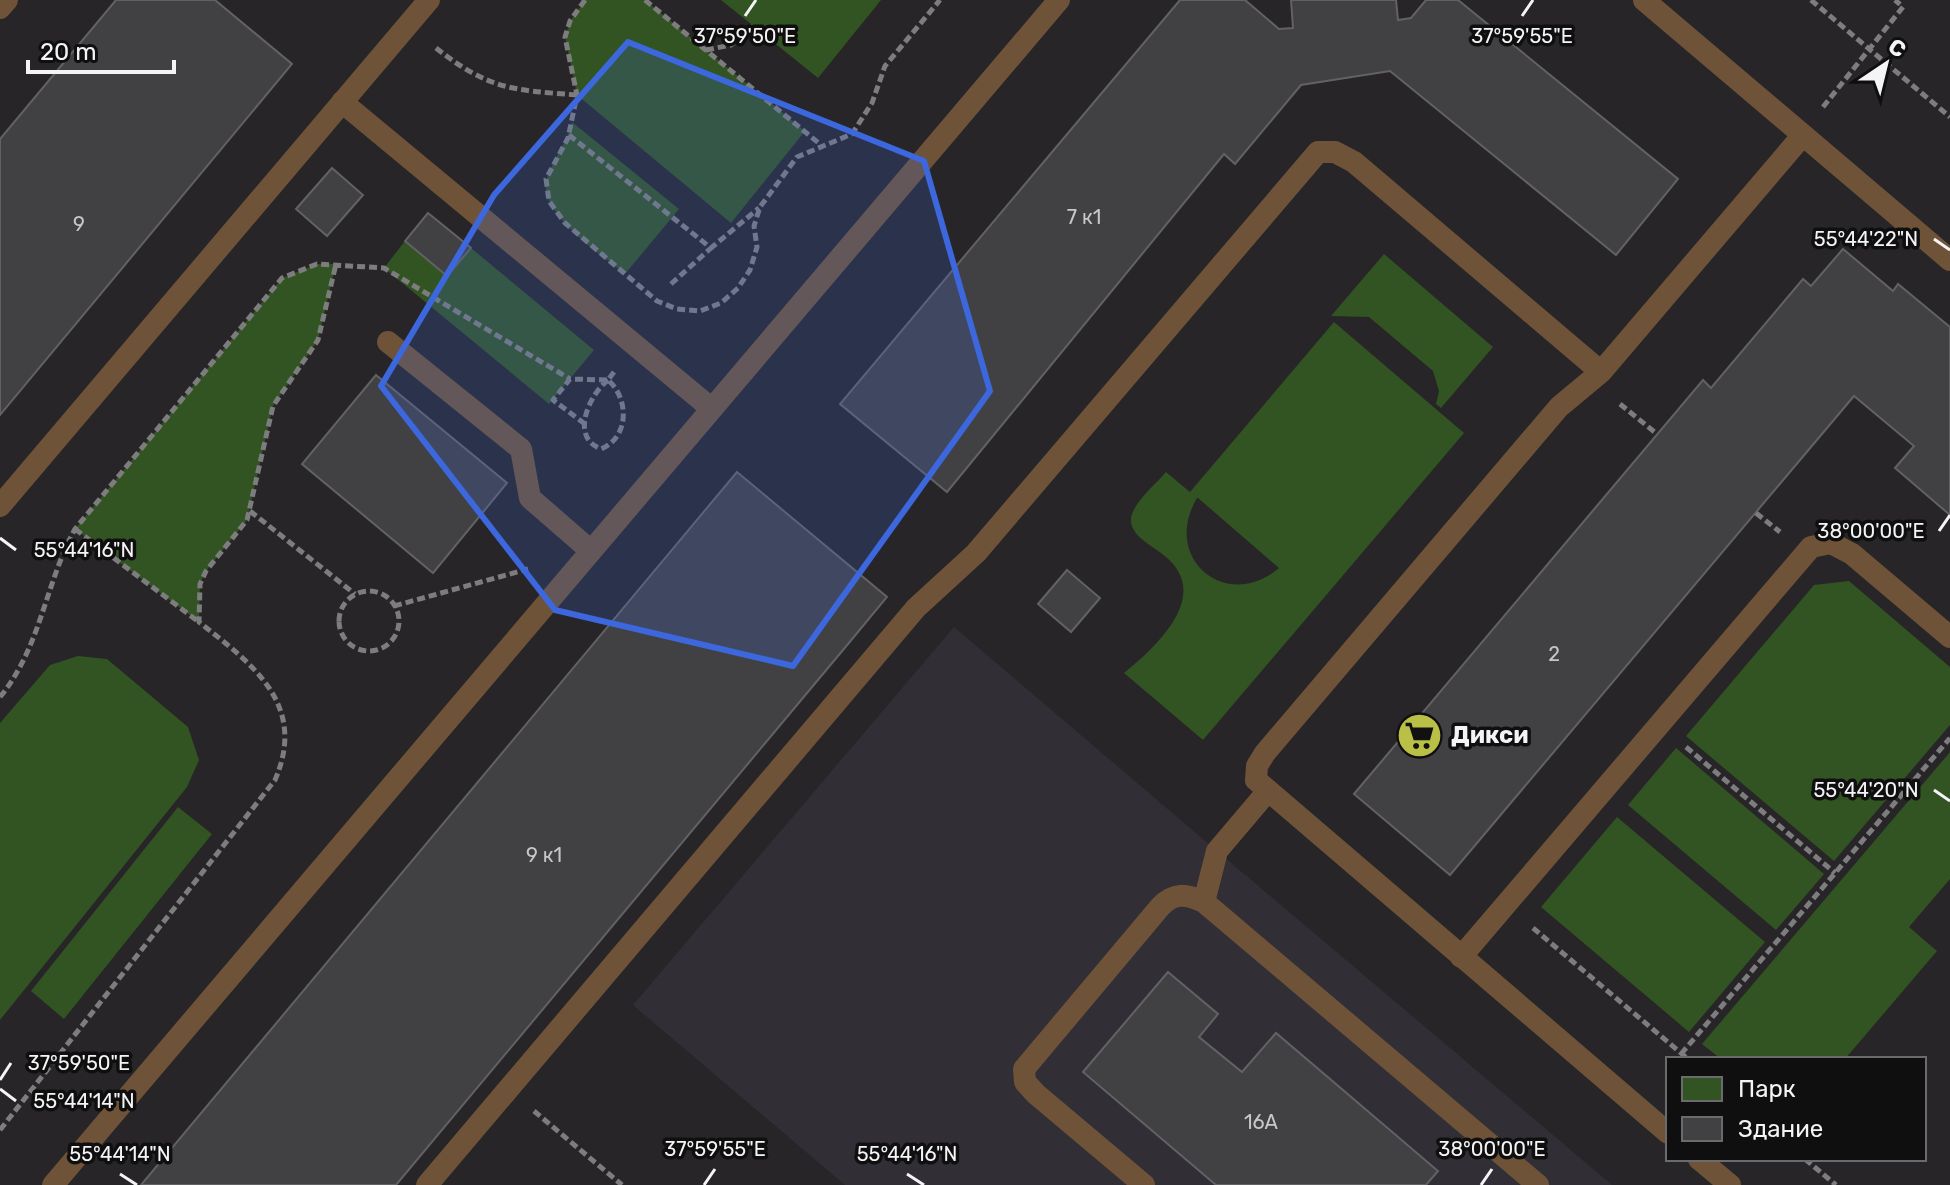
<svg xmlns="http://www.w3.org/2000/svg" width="1950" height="1185" viewBox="0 0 1950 1185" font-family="Rubik,sans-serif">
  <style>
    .built { fill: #322e36 }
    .green { fill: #325322; fill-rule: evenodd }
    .building { fill: #414043; stroke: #626164; stroke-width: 2 }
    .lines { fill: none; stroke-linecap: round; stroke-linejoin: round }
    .path { stroke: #7d7c7e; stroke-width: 5; stroke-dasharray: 8 4; stroke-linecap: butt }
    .service { stroke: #6e5339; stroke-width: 22 }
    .marked { fill: #3d67dc; fill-opacity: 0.2; stroke: #3d67dc; stroke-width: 6; stroke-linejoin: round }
    .ticks { fill: none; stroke: #f4f3f5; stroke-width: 3 }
    .labels { text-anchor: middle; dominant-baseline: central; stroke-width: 7; stroke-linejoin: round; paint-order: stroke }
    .number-label { font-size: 20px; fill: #c7c6c8 }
    .poi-label { font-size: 24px; font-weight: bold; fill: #f4f3f5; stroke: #0f0f10; text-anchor: start }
    .ticks-label { font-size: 20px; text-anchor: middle; fill: #f4f3f5; stroke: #0f0f10; stroke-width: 7; stroke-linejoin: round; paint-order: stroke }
  </style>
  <rect width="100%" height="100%" fill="#272528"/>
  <!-- built -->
  <path class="built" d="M 954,627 L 1217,851 L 1612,1185 L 845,1185 L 633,1005 Z"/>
  <!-- green -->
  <path class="green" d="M 585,0 L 645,0 L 805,131 L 731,223 L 577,95 L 565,37 L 570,21 Z
    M 721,0 L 881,0 L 818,78 Z
    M 572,122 L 679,209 L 625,274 C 603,256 535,211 547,178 C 553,159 567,143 572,122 Z
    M 405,241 L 447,276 L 471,248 L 594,350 L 549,404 L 384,268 Z
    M 1384,254 L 1493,347 L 1441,408 L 1436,404 L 1439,391 L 1433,371 L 1369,317 L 1331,316 Z
    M 317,264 L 336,264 L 318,340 L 273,406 L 247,520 L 206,571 L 200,584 L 199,622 L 75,529 L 282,278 Z
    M 1334,322 L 1464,433 L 1203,740 L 1124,673 C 1156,647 1212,596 1166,557 C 1155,547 1133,538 1131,522 C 1129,506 1156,484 1166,472 L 1190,492 ZM 1197,498 L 1198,498 L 1279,568 C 1226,613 1161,558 1197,498 Z
    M 1849,581 L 1950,667 L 1950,725 L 1834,861 L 1686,736 L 1814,585 Z
    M 78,656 L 107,659 L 188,727 L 199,760 L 187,787 L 0,1020 L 0,723 L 50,665 Z
    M 1676,748 L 1824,874 L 1776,930 L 1628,805 Z
    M 1950,752 L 1950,879 L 1909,927 L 1937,951 L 1845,1059 L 1721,1059 L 1702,1044 Z
    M 178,807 L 212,834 L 64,1019 L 31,991 Z
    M 1617,817 L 1765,942 L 1689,1032 L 1541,907 Z"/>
  <!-- building -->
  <path class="building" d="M 116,0 L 215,0 L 292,64 L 0,415 L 0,139 Z
    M 1180,0 L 1245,0 L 1279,29 L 1293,28 L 1291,0 L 1396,0 L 1398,20 L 1411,18 L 1426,0 L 1458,0 L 1678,179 L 1616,255 L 1390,71 L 1301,85 L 1235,164 L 1224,154 L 947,492 L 840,404 Z
    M 332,168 L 363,195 L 327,236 L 296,209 Z
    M 428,213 L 471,248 L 447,276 L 405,241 Z
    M 1843,249 L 1893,291 L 1898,284 L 1950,327 L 1950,515 L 1895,468 L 1914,446 L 1854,396 L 1450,875 L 1354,794 L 1703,380 L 1711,388 L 1803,279 L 1811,286 Z
    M 376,375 L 507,483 L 433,573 L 302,464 Z
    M 737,472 L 887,597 L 848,644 L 396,1185 L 141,1185 Z
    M 1067,570 L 1100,598 L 1071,632 L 1038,604 Z
    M 1168,972 L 1218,1014 L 1199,1037 L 1242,1072 L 1276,1033 L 1438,1171 L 1426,1185 L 1216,1185 L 1083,1072 Z"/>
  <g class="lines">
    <!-- path -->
    <path class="path" d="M 585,0 L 570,21 L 565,37 L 577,95 L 568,138 L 546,179 L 549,201 L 565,223 L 657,301 L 677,309 L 700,311 L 721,303 L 738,288 L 750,270 L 757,247 L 754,226 L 760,207 L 797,157 L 852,134 L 872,103 L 885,66 L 940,0
      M 645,0 L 821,145
      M 1811,0 L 1950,117
      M 436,48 C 489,90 513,90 577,95
      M 706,50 L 731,45 L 753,26
      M 1823,107 L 1903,7 L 1895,0
      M 569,135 L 711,248 L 759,208
      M 671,284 L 711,248
      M 608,380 C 590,394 569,437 601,449 C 630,437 629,398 608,380 L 614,372
      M 1620,404 L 1657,434
      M 585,424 L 553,400 L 570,379 L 607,380
      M 250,511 L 355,594
      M 1756,513 L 1780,532
      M 75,529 L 199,622
      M339 621a30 30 0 1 1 60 0a30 30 0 1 1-60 0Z
      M 394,606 L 528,569
      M 0,697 C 41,647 45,584 75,529 L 282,278 L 317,264 L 384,268 L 570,379
      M 1686,747 L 1835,873
      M 1533,928 L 1688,1059
      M 1681,1054 L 1950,738
      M 534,1111 L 622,1185
      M 0,1130 L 275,780 C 308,704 252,664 199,622 L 200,584 L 206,571 L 247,520 L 273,406 L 318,340 L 336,264
      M 1805,1159 L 1836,1185"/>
    <!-- service -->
    <path class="service" d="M 0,8 L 7,0
      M 342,102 L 712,409
      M 1803,135 L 1950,260
      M 388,342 L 521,449 L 530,498 L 591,551
      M 1601,372 L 1559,407 L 1265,753 L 1257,766 L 1256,780 L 1668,1133
      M 0,506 L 429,0
      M 1204,902 L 1217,851 L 1267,792
      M 1461,957 L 1811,547 L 1831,543 L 1852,554 L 1950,637
      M 1699,1159 L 1730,1185
      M 53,1185 L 1059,0
      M 427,1185 L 916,608 L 976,553 L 1318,152 L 1335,152 L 1354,162 L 1601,372 L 1803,135 L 1644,0
      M 1144,1185 L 1036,1094 L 1025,1082 L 1024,1069 L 1160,907 C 1174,892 1186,894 1204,902 L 1538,1185"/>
  </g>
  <!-- marked area -->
  <path class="marked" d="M 628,42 L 924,161 L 990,391 L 793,666 L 555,610 L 381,386 L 494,195 Z"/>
  <!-- ticks -->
  <path class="ticks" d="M 745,16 L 756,0M 1522,16 L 1533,0M 1934,239 L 1950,250M 1939,531 L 1950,515M 0,538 L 16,550M 1934,790 L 1950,801M 0,1080 L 11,1063M 0,1089 L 16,1101M 120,1174 L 137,1185M 907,1174 L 924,1185M 704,1185 L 715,1169M 1481,1185 L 1492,1169"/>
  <!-- icons -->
  <defs>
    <symbol id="supermarket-disc" viewBox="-11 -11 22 22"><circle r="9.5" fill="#bac045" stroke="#0f0f10"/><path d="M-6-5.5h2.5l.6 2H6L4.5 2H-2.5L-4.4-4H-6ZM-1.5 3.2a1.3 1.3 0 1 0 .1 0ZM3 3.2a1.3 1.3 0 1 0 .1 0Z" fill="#111"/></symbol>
  </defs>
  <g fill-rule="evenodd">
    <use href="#supermarket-disc" x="1394" y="710" width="51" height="51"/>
  </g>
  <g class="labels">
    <!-- number labels -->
    <g class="number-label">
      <text x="1084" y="217">7 к1</text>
      <text x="79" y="224">9</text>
      <text x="1554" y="654">2</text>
      <text x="544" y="855">9 к1</text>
      <text x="1261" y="1122">16А</text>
    </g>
    <!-- poi labels -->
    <g class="poi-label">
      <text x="1451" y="735">Дикси</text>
    </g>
  </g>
  <g class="ticks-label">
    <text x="745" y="43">37°59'50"E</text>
    <text x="1522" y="43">37°59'55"E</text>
    <text x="1866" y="246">55°44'22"N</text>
    <text x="1871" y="538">38°00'00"E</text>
    <text x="84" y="557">55°44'16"N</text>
    <text x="1866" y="797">55°44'20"N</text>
    <text x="79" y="1070">37°59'50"E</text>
    <text x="84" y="1108">55°44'14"N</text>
    <text x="715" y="1156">37°59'55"E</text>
    <text x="1492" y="1156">38°00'00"E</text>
    <text x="120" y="1161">55°44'14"N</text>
    <text x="907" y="1161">55°44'16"N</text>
  </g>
  <!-- legend -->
  <rect x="1666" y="1057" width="260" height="104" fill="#0f0f10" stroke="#6b6a6c" stroke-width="2"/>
  <rect x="1682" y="1077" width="40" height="24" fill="#325322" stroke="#6b6a6c" stroke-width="2"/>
  <text x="1738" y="1097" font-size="24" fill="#f4f3f5">Парк</text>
  <rect x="1682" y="1117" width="40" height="24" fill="#414043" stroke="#6b6a6c" stroke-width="2"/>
  <text x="1738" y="1137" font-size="24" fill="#f4f3f5">Здание</text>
  <!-- north arrow -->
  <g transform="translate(1886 64) rotate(35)" stroke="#0f0f10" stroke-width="6" paint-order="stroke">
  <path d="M0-6L14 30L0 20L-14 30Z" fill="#f4f3f5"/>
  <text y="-12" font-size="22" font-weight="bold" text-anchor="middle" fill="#f4f3f5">С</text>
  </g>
  <!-- scale -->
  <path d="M28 60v12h146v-12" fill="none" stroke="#f4f3f5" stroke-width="4"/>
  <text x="40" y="60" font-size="24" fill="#f4f3f5" stroke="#0f0f10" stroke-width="6" paint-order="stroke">20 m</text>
</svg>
